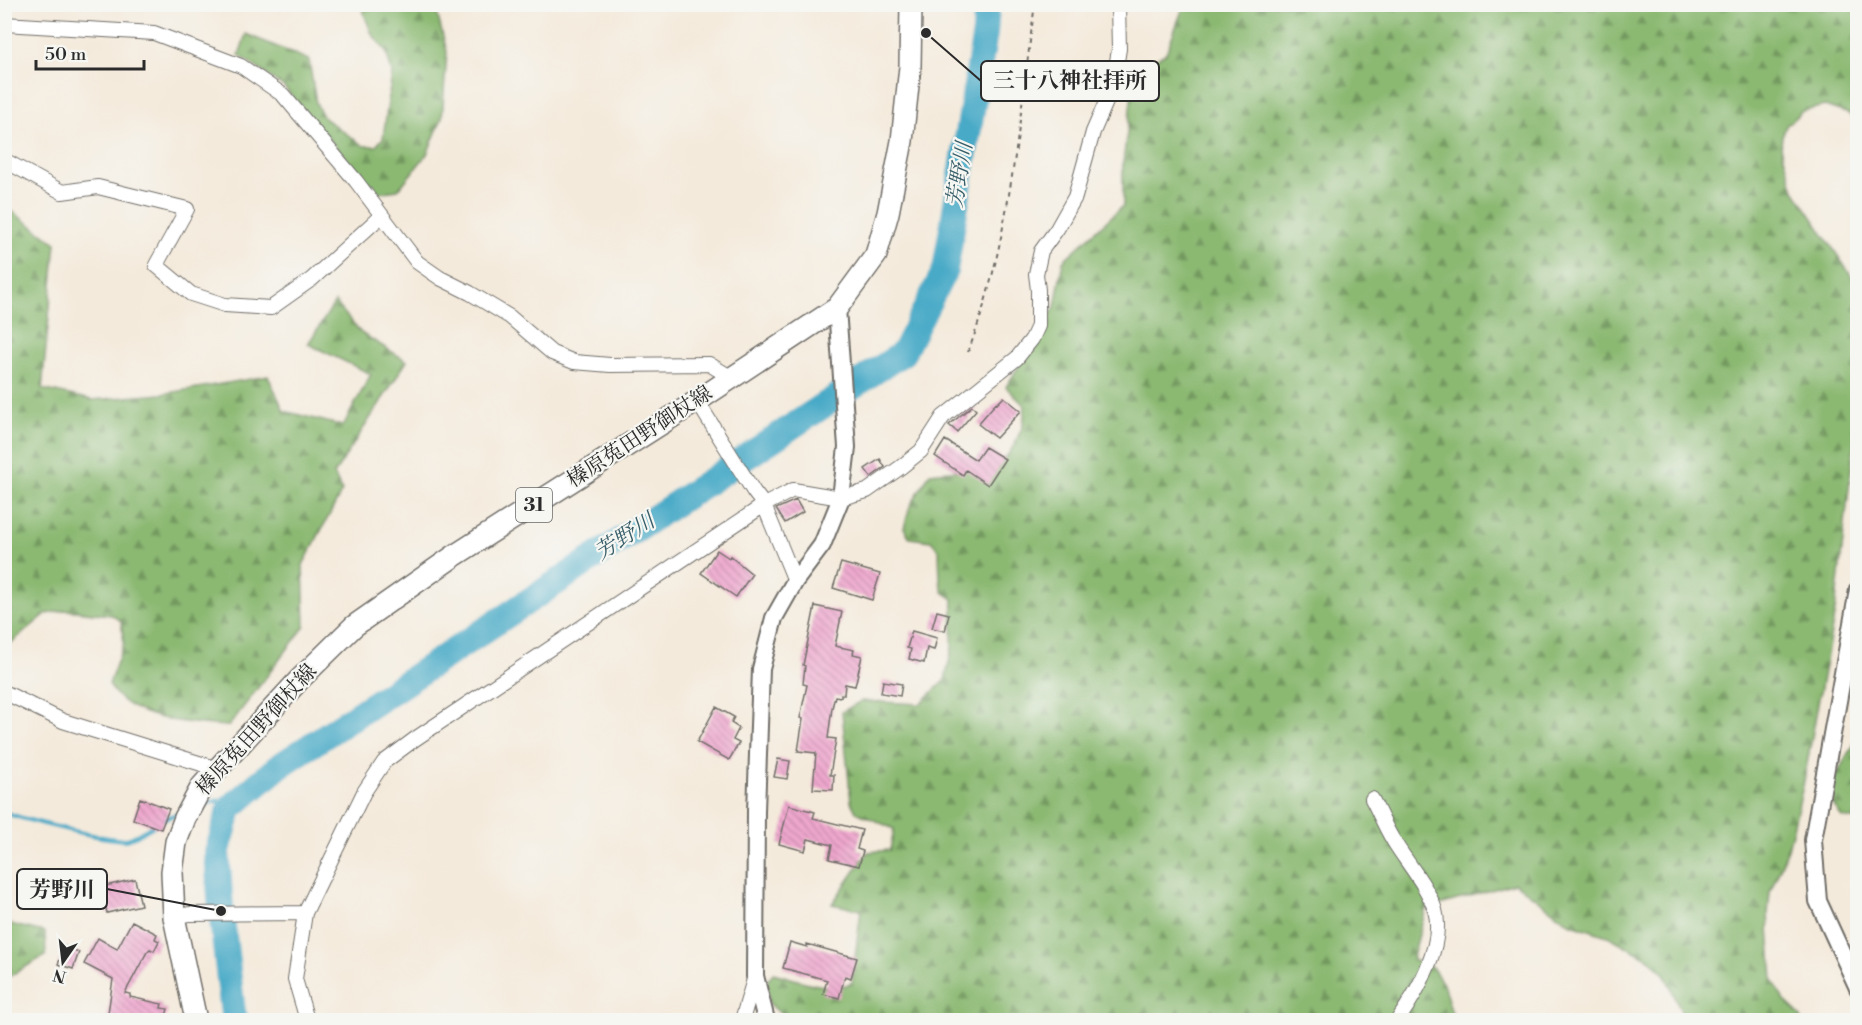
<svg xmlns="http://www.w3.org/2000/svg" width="1862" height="1025" viewBox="0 0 1862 1025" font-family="'Libre Bodoni','Noto Serif JP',serif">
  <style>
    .forest { fill: url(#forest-firs); stroke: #5b724e; stroke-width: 1.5 }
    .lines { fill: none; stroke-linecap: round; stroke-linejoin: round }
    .stream { stroke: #48aac7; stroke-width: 4.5 }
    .river { stroke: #48aac7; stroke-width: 26 }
    .building { fill: url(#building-back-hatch) }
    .minor-casing { stroke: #716e69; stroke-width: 16 }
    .tertiary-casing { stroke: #716e69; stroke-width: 20 }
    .primary-casing { stroke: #716e69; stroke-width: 24 }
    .path { stroke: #716e69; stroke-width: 2; stroke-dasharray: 4.5 4.5; stroke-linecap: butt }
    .minor { stroke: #fff; stroke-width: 14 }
    .tertiary { stroke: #fff; stroke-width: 16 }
    .primary { stroke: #fff; stroke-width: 21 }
    .labels { text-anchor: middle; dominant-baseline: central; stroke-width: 4.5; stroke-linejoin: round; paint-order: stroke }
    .shield { fill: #f6f6f2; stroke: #686867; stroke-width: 1.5 }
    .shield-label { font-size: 20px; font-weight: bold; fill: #2b2b2b }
    .street-label { font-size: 21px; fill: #2b2b2b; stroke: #f6f6f2 }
    .water-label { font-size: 22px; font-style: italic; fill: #375e69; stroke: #f6f6f2 }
    .leader { fill: none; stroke: #2b2b2b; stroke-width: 2 }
    .callout-dot { fill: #2b2b2b; stroke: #f6f6f2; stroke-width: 2 }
    .callout { fill: #f6f6f2; stroke: #2b2b2b; stroke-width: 2 }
    .callout-label { font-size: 22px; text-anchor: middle; font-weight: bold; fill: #2b2b2b }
  </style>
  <defs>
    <pattern id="forest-firs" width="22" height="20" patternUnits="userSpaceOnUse" patternTransform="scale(1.5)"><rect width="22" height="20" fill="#8bb972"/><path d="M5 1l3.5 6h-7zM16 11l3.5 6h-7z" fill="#72975e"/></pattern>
    <pattern id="building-back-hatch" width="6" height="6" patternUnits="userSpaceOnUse" patternTransform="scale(1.5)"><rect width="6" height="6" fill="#efa7ce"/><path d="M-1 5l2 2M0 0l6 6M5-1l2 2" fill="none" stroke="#c288a7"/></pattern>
  </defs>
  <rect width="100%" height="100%" fill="#f6f6f2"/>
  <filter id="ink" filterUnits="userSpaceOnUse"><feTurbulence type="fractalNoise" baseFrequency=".0167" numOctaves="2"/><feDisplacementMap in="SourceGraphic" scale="12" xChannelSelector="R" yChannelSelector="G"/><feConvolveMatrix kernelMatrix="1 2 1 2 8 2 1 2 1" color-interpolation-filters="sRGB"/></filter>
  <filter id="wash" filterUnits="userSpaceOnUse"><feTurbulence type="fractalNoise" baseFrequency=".008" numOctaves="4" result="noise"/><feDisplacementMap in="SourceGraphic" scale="24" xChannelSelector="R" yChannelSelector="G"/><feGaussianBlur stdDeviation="1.35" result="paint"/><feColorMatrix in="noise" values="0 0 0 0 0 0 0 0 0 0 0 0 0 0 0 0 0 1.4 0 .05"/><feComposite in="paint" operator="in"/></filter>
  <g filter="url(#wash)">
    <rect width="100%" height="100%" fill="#f4eadb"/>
    <!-- forest -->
    <path class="forest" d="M 363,5 L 435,5 L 447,52 L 442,118 L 427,154 L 398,190 L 376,193 L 284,87 L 239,55 L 246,34 L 309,60 L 316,103 L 324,118 L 364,146 L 376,146 L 383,138 L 392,73 L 386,51 L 372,34 L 364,14 Z
      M 1184,5 L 1857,5 L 1857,121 L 1849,114 L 1825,106 L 1802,111 L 1786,126 L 1782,136 L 1781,147 L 1794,190 L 1858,286 L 1857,418 L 1835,611 L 1803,786 L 1788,849 L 1770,892 L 1768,914 L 1773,980 L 1784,1000 L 1800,1015 L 1802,1020 L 1685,1020 L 1665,975 L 1651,960 L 1610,937 L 1569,923 L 1515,883 L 1426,909 L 1412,960 L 1432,967 L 1443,984 L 1454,1020 L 787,1020 L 769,1003 L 767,981 L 773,973 C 797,979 829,993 852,983 L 861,910 L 832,904 L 868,852 L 890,850 L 894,829 L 856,812 L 851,802 L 842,712 L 861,701 L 920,704 L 945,680 L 952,648 L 953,599 L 943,592 L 940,582 L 939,550 L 931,541 L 910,538 L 904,528 L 910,506 L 930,473 L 990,467 L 1008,455 L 1014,445 L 1023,426 L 1025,406 L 1006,387 L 1055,307 L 1063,261 L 1123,206 L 1123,163 L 1135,71 L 1166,53 Z
      M 5,209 L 14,213 L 56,243 L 42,389 L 92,400 L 162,394 L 268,376 L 284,411 L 343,426 L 371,374 L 308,344 L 335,302 L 361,333 L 407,361 L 334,474 L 342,491 L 303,565 L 305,626 L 229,726 C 193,724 127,721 109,684 L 124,643 L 121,621 L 112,615 L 66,610 L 46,614 L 5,648 Z
      M 1857,739 L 1857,820 L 1842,817 L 1830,800 L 1834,778 Z
      M 5,923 L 45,932 L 46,955 L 5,979 Z"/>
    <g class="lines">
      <!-- stream -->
      <path class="stream" d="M 199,807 L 217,800 L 230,808
        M 4,812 C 21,819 115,843 128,839 C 136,837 145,830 153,826 L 155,822 L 180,813"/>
      <!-- river -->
      <path class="river" d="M 236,1020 L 233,1013 L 221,911 L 217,853 L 230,808 L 278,767 L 903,353 L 945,270 L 985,33 L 987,4"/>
    </g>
    <g id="blocks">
      <!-- building -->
      <path class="building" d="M 1004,397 L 1021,411 L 996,438 L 978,424 L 996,403 L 997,404 Z
        M 972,406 L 976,410 L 957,432 L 949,425 Z
        M 945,440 L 976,460 L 985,447 L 1005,459 L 988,485 L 966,470 L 963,475 L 935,456 Z
        M 880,459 L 885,467 L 871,477 L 865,469 Z
        M 796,500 L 803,512 L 785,523 L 776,509 Z
        M 717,550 L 729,558 L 730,556 L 752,574 L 736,597 L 701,573 Z
        M 841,563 L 880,574 L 872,600 L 833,588 Z
        M 815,606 L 842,612 L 835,646 L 854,650 L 853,654 L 862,656 L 855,686 L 845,684 L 844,695 L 841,694 L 841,697 L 835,696 L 832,708 L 828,738 L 836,739 L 830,775 L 834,775 L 833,790 L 813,789 L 816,753 L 798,751 L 803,719 L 800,718 L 807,685 L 803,684 L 805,666 L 803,665 Z
        M 937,611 L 949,614 L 945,631 L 932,628 Z
        M 912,631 L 937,638 L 934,650 L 927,648 L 924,663 L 909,659 L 911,649 L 907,648 Z
        M 883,681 L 902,684 L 900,696 L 881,693 Z
        M 716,707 L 734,717 L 731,723 L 739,728 L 733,740 L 739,743 L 729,760 L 697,742 Z
        M 778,759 L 790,761 L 787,779 L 774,777 Z
        M 140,798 L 169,809 L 161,829 L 133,819 Z
        M 789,805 L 815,812 L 813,818 L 862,830 L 857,849 L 863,851 L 859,866 L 829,859 L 832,845 L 808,839 L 805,851 L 779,844 Z
        M 135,879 L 141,905 L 107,913 L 101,887 Z
        M 132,921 L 157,934 L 155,939 L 159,941 L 154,951 L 150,949 L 147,952 L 125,993 L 130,994 L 130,997 L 162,1004 L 161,1008 L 168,1009 L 165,1020 L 107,1020 L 113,979 L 84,964 L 98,938 L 117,949 Z
        M 790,942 L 807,947 L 807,944 L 857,958 L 851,978 L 845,976 L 839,998 L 823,994 L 827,980 L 783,968 Z
        M 65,947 L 79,952 L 73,969 L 58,964 Z"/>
    </g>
  </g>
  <g filter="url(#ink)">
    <use href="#blocks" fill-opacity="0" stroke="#716e69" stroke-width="1.5"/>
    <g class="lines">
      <defs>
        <path id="minor" d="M 4,24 L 154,33 L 241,66 L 283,95 L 356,181 L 417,262 L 440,278 L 470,293 L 510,317 L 552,353 L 574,362 L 610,365 L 709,364 L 732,378
          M 4,160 L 62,192 L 98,187 L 187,209 L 156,265 L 191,294 L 225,305 L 271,308 L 312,279 L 381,216
          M 697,401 L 754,492 L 764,505 L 795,581
          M 4,692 L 63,721 L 218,769
          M 1372,799 C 1379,812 1385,827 1393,840 C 1406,862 1427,885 1435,910 C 1445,945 1417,992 1398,1020
          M 174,917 L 189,914 L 305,913
          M 307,1020 L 295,979 L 305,913 L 364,792 L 384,762 L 415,739 L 764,505 L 793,490 L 841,498 L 867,491 L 901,467 L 921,451 L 943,417 L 1017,358 L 1032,339 L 1038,326 L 1038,290 L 1036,274 L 1041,251 L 1057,229 L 1075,197 L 1093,132 L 1113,86 L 1119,49 L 1118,4
          M 742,1020 L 755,976"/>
        <path id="tertiary" d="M 1858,590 L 1813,840 L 1818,901 L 1858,988
          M 766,1020 L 755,976 L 756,811 L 761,669 L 774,618 L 795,581 L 822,545 L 841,498 L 847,447 L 837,308"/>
        <path id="primary" d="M 196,1020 L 174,917 L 172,872 L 176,842 L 185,818 L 202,786 L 299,680 L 354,626 L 454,556 L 697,401 L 837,308 L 876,255 L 888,213 L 902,141 L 910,67 L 911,4"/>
      </defs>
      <!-- minor casing -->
      <use href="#minor" class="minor-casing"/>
      <!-- tertiary casing -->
      <use href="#tertiary" class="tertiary-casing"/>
      <!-- primary casing -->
      <use href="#primary" class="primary-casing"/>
      <!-- path -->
      <path class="path" d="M 968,352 C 1010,245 1019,118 1035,4"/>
      <!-- minor -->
      <use href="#minor" class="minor"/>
      <!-- tertiary -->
      <use href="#tertiary" class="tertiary"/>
      <!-- primary -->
      <use href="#primary" class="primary"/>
    </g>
  </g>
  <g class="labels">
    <!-- shield labels -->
    <rect class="shield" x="516" y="488" width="36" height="34" rx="4.5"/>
    <g class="shield-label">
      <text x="534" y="505">31</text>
    </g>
    <!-- street labels -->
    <g class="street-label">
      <text transform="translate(640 437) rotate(-33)">榛原菟田野御杖線</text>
      <text transform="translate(257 730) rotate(-48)">榛原菟田野御杖線</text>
    </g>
    <!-- water labels -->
    <g class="water-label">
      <text transform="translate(960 175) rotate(-81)">芳野川</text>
      <text transform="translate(625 537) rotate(-33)">芳野川</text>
    </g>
  </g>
  <!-- callouts -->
  <path class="leader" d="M926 33L981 81M221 911L107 889"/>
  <g class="callout-dot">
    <circle cx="926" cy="33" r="6"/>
    <circle cx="221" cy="911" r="6"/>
  </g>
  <g class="callout">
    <rect x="981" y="61" width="178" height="40" rx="6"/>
    <rect x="17" y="869" width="90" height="40" rx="6"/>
  </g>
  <g class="callout-label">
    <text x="1070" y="88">三十八神社拝所</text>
    <text x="62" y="897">芳野川</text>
  </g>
  <!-- margin -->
  <rect width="1862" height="1025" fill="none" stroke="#f6f6f2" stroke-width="24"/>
  <!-- north arrow -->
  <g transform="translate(63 962) rotate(194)" stroke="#f6f6f2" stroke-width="4.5" paint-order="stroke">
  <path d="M0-4.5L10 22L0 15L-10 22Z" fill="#2b2b2b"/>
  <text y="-9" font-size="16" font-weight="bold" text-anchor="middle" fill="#2b2b2b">N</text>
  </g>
  <!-- scale -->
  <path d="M36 60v9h108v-9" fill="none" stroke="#2b2b2b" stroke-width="3"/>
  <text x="45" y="60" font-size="18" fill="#2b2b2b" stroke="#f6f6f2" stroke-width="4.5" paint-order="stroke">50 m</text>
</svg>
